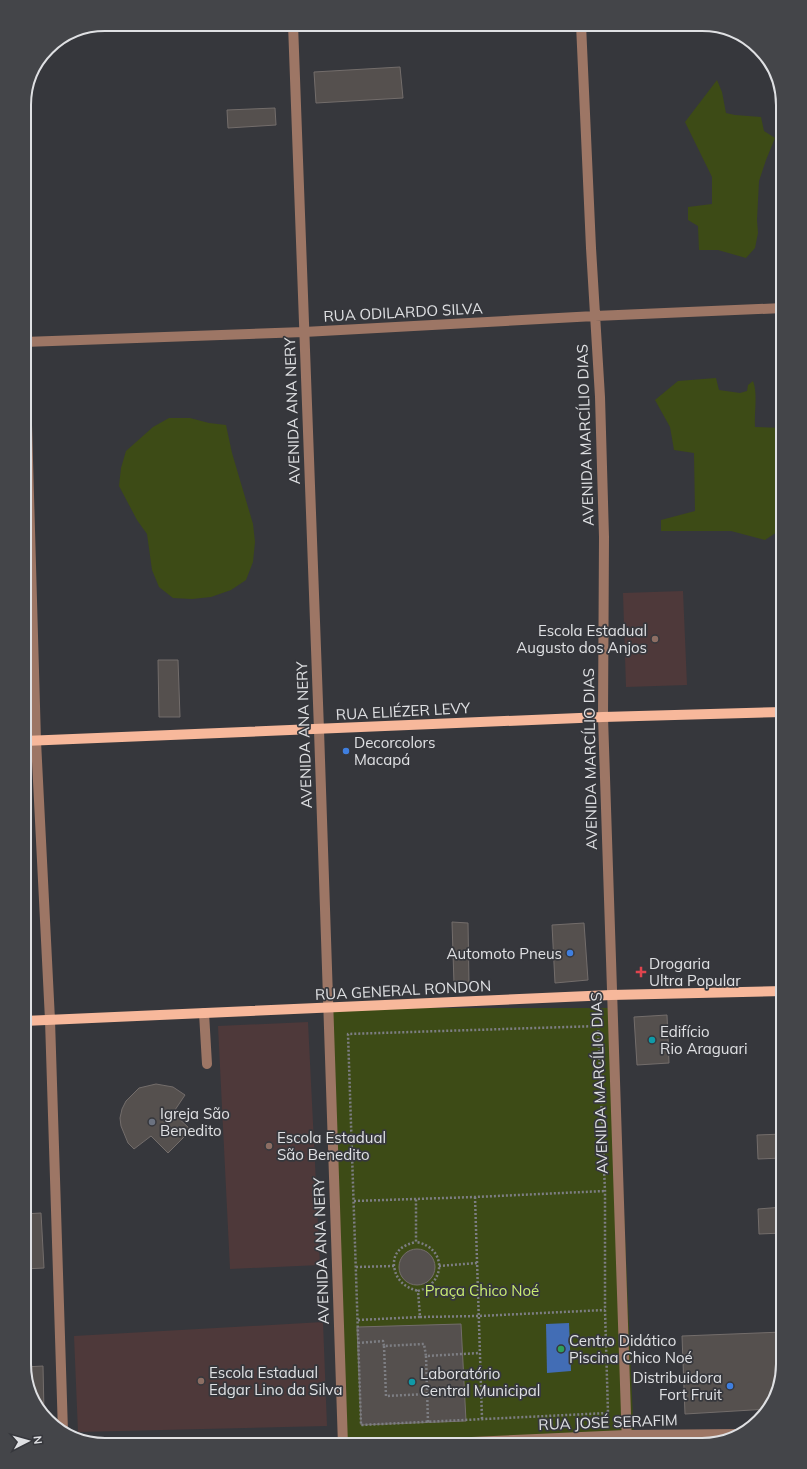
<svg xmlns="http://www.w3.org/2000/svg" width="807" height="1469" viewBox="0 0 807 1469" font-family="Mulish,sans-serif">
  <style>
    .education { fill: #4e393a }
    .green { fill: #3d4b16 }
    .water { fill: #426db5 }
    .building { fill: #55504e; stroke: #736d6b }
    .lines { fill: none; stroke-linecap: round; stroke-linejoin: round }
    .path { stroke: #7d7e83; stroke-width: 2.5; stroke-dasharray: 2 2; stroke-linecap: butt }
    .minor { stroke: #9d7665; stroke-width: 10 }
    .major { stroke: #f7b89b; stroke-width: 10 }
    .education-dot { fill: #8d6e63; stroke: #36373c; stroke-width: 1.5 }
    .shop-dot { fill: #3f7fe0; stroke: #36373c; stroke-width: 1.5 }
    .health-dot { fill: #e0444e; stroke: #36373c; stroke-width: 1.5 }
    .culture-dot { fill: #0f9aa8; stroke: #36373c; stroke-width: 1.5 }
    .worship-dot { fill: #6b7280; stroke: #36373c; stroke-width: 1.5 }
    .leisure-dot { fill: #2e9e5b; stroke: #36373c; stroke-width: 1.5 }
    .labels { text-anchor: middle; dominant-baseline: central; stroke-width: 3.5; stroke-linejoin: round; paint-order: stroke }
    .street-label { font-size: 15px; fill: #dfe0e3; stroke: #36373c }
    .poi-label { font-size: 15px; fill: #dfe0e3; stroke: #36373c; text-anchor: start }
    .park-label { font-size: 15px; fill: #c9ec72; stroke: #36373c }
    .rim { fill: none; stroke: #dfe0e3; stroke-width: 2 }
  </style>
  <rect width="100%" height="100%" fill="#36373c"/>
  <!-- education -->
  <path class="education" d="M 683,591 L 687,685 L 626,687 L 623,593 Z
    M 308,1022 L 320,1265 L 230,1269 L 218,1026 Z
    M 323,1322 L 327,1426 L 78,1432 L 74,1336 Z"/>
  <!-- green -->
  <path class="green" d="M 717,80 L 722,92 L 726,113 L 735,115 L 761,117 L 764,131 L 775,138 L 766,160 L 759,181 L 757,220 L 758,233 L 755,248 L 746,258 L 718,250 L 699,250 L 698,226 L 688,220 L 688,207 L 712,204 L 712,177 L 685,122 Z
    M 716,378 L 719,390 L 740,393 L 747,391 L 748,385 L 753,381 C 758,394 754,412 755,427 L 783,428 L 783,528 L 765,540 L 731,531 L 661,531 L 661,520 L 695,511 L 694,453 L 674,450 L 670,427 L 655,400 L 678,381 Z
    M 169,418 L 190,418 L 209,423 L 226,425 L 232,453 L 253,524 L 255,542 L 253,562 L 246,580 L 231,590 L 211,597 L 192,599 L 173,598 L 159,587 L 152,570 L 147,534 L 137,520 L 119,486 L 121,468 L 126,451 L 153,427 Z
    M 327,1008 L 615,1008 L 634,1441 L 461,1445 L 343,1445 Z"/>
  <!-- water -->
  <path class="water" d="M 569,1323 L 571,1371 L 547,1373 L 546,1324 Z"/>
  <!-- building -->
  <path class="building" d="M 400,67 L 403,98 L 316,103 L 314,72 Z
    M 275,108 L 276,125 L 228,128 L 227,110 Z
    M 158,660 L 178,660 L 180,717 L 159,717 Z
    M 452,922 L 468,923 L 469,984 L 454,984 Z
    M 584,923 L 588,980 L 555,983 L 552,925 Z
    M 667,1015 L 669,1063 L 637,1065 L 634,1017 Z
    M 156,1084 L 173,1087 L 185,1095 L 173,1113 L 191,1130 L 168,1153 L 151,1136 L 134,1149 L 128,1143 L 121,1126 L 120,1118 L 122,1109 L 126,1101 L 139,1088 Z
    M 783,1134 L 783,1158 L 758,1159 L 757,1135 Z
    M 783,1207 L 783,1233 L 759,1234 L 758,1209 Z
    M 41,1213 L 44,1268 L 24,1269 L 24,1214 Z
    M399 1267a18 18 0 1 1 36 0a18 18 0 1 1-36 0Z
    M 461,1324 L 466,1421 L 361,1425 L 357,1327 Z
    M 783,1332 L 783,1364 L 769,1409 L 685,1414 L 682,1336 Z
    M 43,1366 L 44,1412 L 30,1395 L 25,1367 Z"/>
  <g class="lines">
    <!-- path -->
    <path class="path" d="M 598,1026 L 605,1191 L 605,1310 L 608,1413 L 361,1425 L 348,1034 Z
      M 475,1197 L 482,1419
      M 354,1201 L 475,1197 L 605,1191
      M 394,1266 C 393,1251 403,1245 416,1242
      M 439,1266 L 477,1263
      M 356,1267 L 394,1266 C 396,1280 404,1287 418,1291
      M 420,1317 L 479,1316 L 605,1310
      M 358,1320 L 420,1317 L 418,1291 C 447,1283 446,1247 416,1242 L 416,1199
      M 358,1343 L 383,1341 L 384,1346 L 424,1344 L 426,1356
      M 384,1346 L 386,1396 L 427,1394
      M 428,1422 L 426,1356 L 480,1353"/>
    <!-- minor -->
    <path class="minor" d="M 293,24 L 319,730 L 343,1445
      M 581,24 L 591,248 L 600,397 L 604,537 L 603,717 L 627,1445
      M 24,319 L 36,741 L 50,1020 L 63,1432
      M 24,342 L 304,332 L 595,316 L 783,308
      M 204,1013 L 207,1064
      M 406,1445 L 626,1435 L 738,1434"/>
    <!-- major -->
    <path class="major" d="M 24,741 L 603,717 L 783,712
      M 24,1021 L 611,995 L 783,991"/>
  </g>
  <!-- markers -->
  <g class="education-dot">
    <circle cx="655" cy="639" r="4"/>
    <circle cx="269" cy="1146" r="4"/>
    <circle cx="201" cy="1381" r="4"/>
  </g>
  <g class="shop-dot">
    <circle cx="346" cy="751" r="4"/>
    <circle cx="570" cy="953" r="4"/>
    <circle cx="730" cy="1386" r="4"/>
  </g>
  <path class="health-dot" d="M639 966h4v4h4v4h-4v4h-4v-4h-4v-4h4z"/>
  <g class="culture-dot">
    <circle cx="652" cy="1040" r="4"/>
    <circle cx="412" cy="1382" r="4"/>
  </g>
  <circle class="worship-dot" cx="152" cy="1122" r="4"/>
  <circle class="leisure-dot" cx="561" cy="1349" r="4"/>
  <g class="labels">
    <!-- street labels -->
    <g class="street-label">
      <text transform="translate(403 312) rotate(-3)">RUA ODILARDO SILVA</text>
      <text transform="translate(292 411) rotate(-92)">AVENIDA ANA NERY</text>
      <text transform="translate(585 435) rotate(-92)">AVENIDA MARCÍLIO DIAS</text>
      <text transform="translate(403 711) rotate(-3)">RUA ELIÉZER LEVY</text>
      <text transform="translate(304 735) rotate(-92)">AVENIDA ANA NERY</text>
      <text transform="translate(590 759) rotate(-91)">AVENIDA MARCÍLIO DIAS</text>
      <text transform="translate(403 990) rotate(-3)">RUA GENERAL RONDON</text>
      <text transform="translate(599 1083) rotate(-92)">AVENIDA MARCÍLIO DIAS</text>
      <text transform="translate(321 1251) rotate(-92)">AVENIDA ANA NERY</text>
      <text transform="translate(608 1422) rotate(-2)">RUA JOSÉ SERAFIM</text>
    </g>
    <!-- poi labels -->
    <g class="poi-label">
      <text x="647" y="630" text-anchor="end">Escola Estadual<tspan x="647" dy="17">Augusto dos Anjos</tspan></text>
      <text x="354" y="742">Decorcolors<tspan x="354" dy="17">Macapá</tspan></text>
      <text x="562" y="953" text-anchor="end">Automoto Pneus</text>
      <text x="649" y="963">Drogaria<tspan x="649" dy="17">Ultra Popular</tspan></text>
      <text x="660" y="1031">Edifício<tspan x="660" dy="17">Rio Araguari</tspan></text>
      <text x="160" y="1113">Igreja São<tspan x="160" dy="17">Benedito</tspan></text>
      <text x="277" y="1137">Escola Estadual<tspan x="277" dy="17">São Benedito</tspan></text>
      <text x="569" y="1340">Centro Didático<tspan x="569" dy="17">Piscina Chico Noé</tspan></text>
      <text x="209" y="1372">Escola Estadual<tspan x="209" dy="17">Edgar Lino da Silva</tspan></text>
      <text x="420" y="1373">Laboratório<tspan x="420" dy="17">Central Municipal</tspan></text>
      <text x="722" y="1377" text-anchor="end">Distribuidora<tspan x="722" dy="17">Fort Fruit</tspan></text>
    </g>
    <!-- park labels -->
    <g class="park-label">
      <text x="482" y="1290">Praça Chico Noé</text>
    </g>
  </g>
  <!-- crop -->
  <path d="M0 0H807V1469H0ZM105 31H702A74 74 0 0 1 776 105V1364A74 74 0 0 1 702 1438H105A74 74 0 0 1 31 1364V105A74 74 0 0 1 105 31Z" fill="#444549" fill-rule="evenodd"/>
  <path class="rim" d="M105 31H702A74 74 0 0 1 776 105V1364A74 74 0 0 1 702 1438H105A74 74 0 0 1 31 1364V105A74 74 0 0 1 105 31Z"/>
  <!-- north arrow -->
  <g transform="translate(28 1441) rotate(84)" stroke="#36373c" stroke-width="3" paint-order="stroke">
  <path d="M0-3L7 15L0 10L-7 15Z" fill="#dfe0e3"/>
  <text y="-6" font-size="11" font-weight="bold" text-anchor="middle" fill="#dfe0e3">N</text>
  </g>
</svg>
